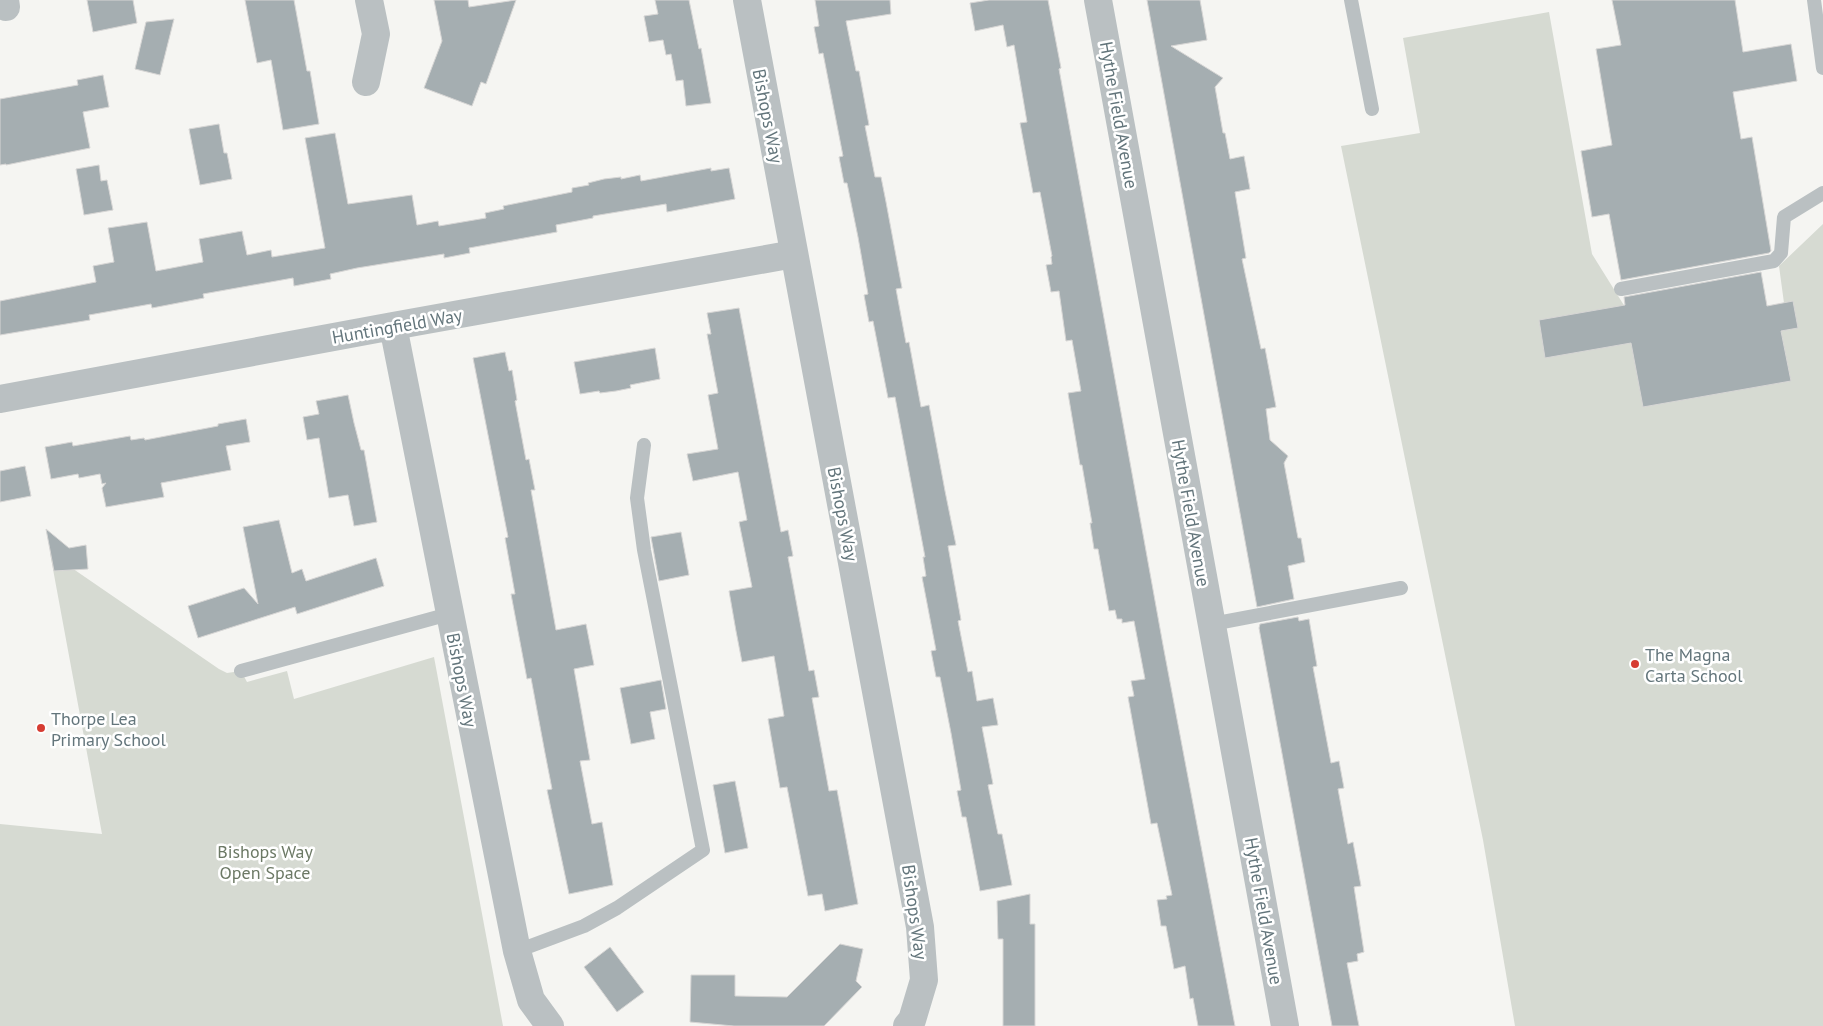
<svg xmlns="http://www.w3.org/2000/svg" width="1823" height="1026" viewBox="0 0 1823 1026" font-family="'PT Sans',sans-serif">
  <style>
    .green { fill: #d6dad2 }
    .building { fill: #a5aeb1; stroke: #d7d6d5 }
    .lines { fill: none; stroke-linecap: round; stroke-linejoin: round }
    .lane { stroke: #bac0c2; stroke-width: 14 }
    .street { stroke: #bac0c2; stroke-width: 28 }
    .poi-dot { fill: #d63c32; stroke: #fff; stroke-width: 2 }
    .labels { text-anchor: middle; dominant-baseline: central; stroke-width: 5; stroke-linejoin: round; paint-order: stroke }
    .street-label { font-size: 18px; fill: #63757b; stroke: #fff }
    .poi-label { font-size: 18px; fill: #63757b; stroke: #fff; text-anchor: start }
    .park-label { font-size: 18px; fill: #6c7965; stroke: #fff }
  </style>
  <rect width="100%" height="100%" fill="#f5f5f2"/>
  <!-- green -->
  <path class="green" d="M 1549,12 L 1592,254 L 1625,307 L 1767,306 L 1784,303 L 1779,266 L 1823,224 L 1823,1026 L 1515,1026 L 1483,840 L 1341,146 L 1420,133 L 1403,38 Z
    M 50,553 L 219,669 L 227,673 L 241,671 L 247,682 L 287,671 L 294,699 L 434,657 L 503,1026 L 0,1026 L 0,824 L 102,834 Z"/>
  <!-- building -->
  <path class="building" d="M 87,0 L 133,0 L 137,23 L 93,32 Z
    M 245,0 L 294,0 L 307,71 L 310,71 L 319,124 L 283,130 L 271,60 L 257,63 Z
    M 434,0 L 468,0 L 469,7 L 516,0 L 486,84 L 481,82 L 472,106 L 424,88 L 442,41 Z
    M 655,0 L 689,0 L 699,49 L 701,48 L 711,103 L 686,106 L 683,80 L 676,81 L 671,54 L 666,55 L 663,40 L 649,42 L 644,16 L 658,14 Z
    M 815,0 L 890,0 L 891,14 L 846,21 L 856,71 L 859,71 L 869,125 L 865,126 L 875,177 L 881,177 L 886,202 L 902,288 L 896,289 L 906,343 L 909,342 L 921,407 L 929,405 L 945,491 L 956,545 L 948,546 L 961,620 L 958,621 L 968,672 L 972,671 L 977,701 L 993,698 L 998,725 L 982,727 L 993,784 L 988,785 L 998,834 L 1002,834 L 1012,885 L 980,891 L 966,817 L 962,817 L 957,791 L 961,790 L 951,733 L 940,677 L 936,677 L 931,651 L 936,650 L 922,577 L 926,576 L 923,557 L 925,557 L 895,397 L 888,398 L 873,321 L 869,322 L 864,295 L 868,294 L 858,237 L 847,183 L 844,183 L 839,157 L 843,156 L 823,53 L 819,54 L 814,27 L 819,26 Z
    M 989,0 L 1048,0 L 1061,68 L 1059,69 L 1163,645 L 1235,1026 L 1198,1026 L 1193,998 L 1190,999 L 1185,966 L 1174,969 L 1166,926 L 1161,926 L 1157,900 L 1167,899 L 1166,896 L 1172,895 L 1157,823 L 1151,824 L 1128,697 L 1134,696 L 1131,681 L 1145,679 L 1134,621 L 1122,623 L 1122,619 L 1117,619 L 1115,610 L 1109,611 L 1098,549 L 1094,549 L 1090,523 L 1092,523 L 1082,465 L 1080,465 L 1068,393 L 1081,391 L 1072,340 L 1066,341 L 1059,291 L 1051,292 L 1046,265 L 1052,264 L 1051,257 L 1052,256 L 1040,192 L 1033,193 L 1020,123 L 1027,122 L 1014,45 L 1007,47 L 1003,25 L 975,31 L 970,3 Z
    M 1147,0 L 1200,0 L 1207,40 L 1171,46 L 1223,78 L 1215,87 L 1223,133 L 1225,133 L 1230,159 L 1244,156 L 1250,189 L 1235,192 L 1246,258 L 1242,259 L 1261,349 L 1265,348 L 1276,407 L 1266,409 L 1270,440 L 1288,456 L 1284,463 L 1298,538 L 1301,538 L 1305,562 L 1288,566 L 1294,599 L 1257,607 Z
    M 1612,0 L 1735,0 L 1743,52 L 1791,44 L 1797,81 L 1733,92 L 1741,139 L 1752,137 L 1771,251 L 1769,253 L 1621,280 L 1609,214 L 1592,217 L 1581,151 L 1612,145 L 1596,49 L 1621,45 Z
    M 174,19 L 160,75 L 135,69 L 146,22 Z
    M 103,75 L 109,107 L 83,112 L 90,148 L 6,165 L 6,164 L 0,165 L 0,99 L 78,85 L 77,80 Z
    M 219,124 L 224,153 L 227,153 L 232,179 L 200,185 L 189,129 Z
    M 335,133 L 348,204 L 412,195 L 417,225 L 438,221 L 439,226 L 486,218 L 485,213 L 504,209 L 503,206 L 572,192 L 572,188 L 589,185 L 588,183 L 604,179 L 621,177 L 621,179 L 640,175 L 641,181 L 711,168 L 711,171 L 729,168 L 735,199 L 667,212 L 666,204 L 593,216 L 593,218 L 556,225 L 557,232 L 469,248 L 470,253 L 444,258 L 444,254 L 357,268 L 330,274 L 331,279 L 294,286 L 293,278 L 203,294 L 204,298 L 152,308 L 151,304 L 89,315 L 90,320 L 0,335 L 0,301 L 96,282 L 93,266 L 114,262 L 108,228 L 147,222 L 156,271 L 203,262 L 199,239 L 242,231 L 247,255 L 271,250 L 272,257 L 325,248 L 305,138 Z
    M 99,165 L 101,181 L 107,180 L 113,210 L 84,215 L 76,169 Z
    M 1761,272 L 1767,306 L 1793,301 L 1798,328 L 1781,331 L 1791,381 L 1643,407 L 1631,343 L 1545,358 L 1539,320 L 1625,305 L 1624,297 Z
    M 739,308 L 781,532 L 788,530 L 793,556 L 788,557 L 809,671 L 814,670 L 819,697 L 812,698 L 829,791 L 837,790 L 858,904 L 825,911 L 822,894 L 808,896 L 787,787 L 780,788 L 768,719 L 784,716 L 774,656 L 742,662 L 736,631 L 729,591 L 752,587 L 739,522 L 747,520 L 738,472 L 693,481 L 687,454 L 718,449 L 708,395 L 718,393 L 707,334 L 711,334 L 707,313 Z
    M 655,348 L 660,379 L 630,385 L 631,388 L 616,391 L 600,393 L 599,391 L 580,394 L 574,362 Z
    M 505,352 L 509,371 L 512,370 L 517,400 L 515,401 L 526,460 L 529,459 L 535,490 L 531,490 L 556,630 L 586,624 L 594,665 L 574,669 L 590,760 L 580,761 L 592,824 L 602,822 L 613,885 L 569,894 L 547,790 L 552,789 L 545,753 L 531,678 L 527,679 L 511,594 L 515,594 L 505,538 L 508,537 L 473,358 Z
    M 348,395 L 354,423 L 361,450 L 364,450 L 377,522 L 354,526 L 348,495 L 329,498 L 319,438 L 307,440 L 303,417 L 319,414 L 316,401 Z
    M 246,419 L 250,442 L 226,446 L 231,470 L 161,483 L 164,497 L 106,507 L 102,488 L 106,483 L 102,484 L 100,474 L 79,478 L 78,474 L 51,479 L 45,447 L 72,442 L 73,446 L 130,436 L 131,440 L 144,438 L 145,440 L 218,426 L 218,424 Z
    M 25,466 L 31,496 L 0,502 L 0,471 Z
    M 279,520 L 292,573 L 302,569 L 306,581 L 376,558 L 384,586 L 297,614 L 295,607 L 198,638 L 188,606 L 244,588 L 258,604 L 243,527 Z
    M 46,529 L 69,548 L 86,545 L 88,569 L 54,571 Z
    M 681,532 L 689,575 L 659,581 L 651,537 Z
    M 1298,617 L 1299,621 L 1309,619 L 1317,666 L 1313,667 L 1331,763 L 1339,761 L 1344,788 L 1338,789 L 1348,844 L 1353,842 L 1361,886 L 1354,887 L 1364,952 L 1357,954 L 1358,961 L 1347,963 L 1359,1026 L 1332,1026 L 1259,628 L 1260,624 Z
    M 661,680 L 666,709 L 650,712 L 655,739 L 631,744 L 620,688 Z
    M 735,781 L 748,848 L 725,853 L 713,785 Z
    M 1030,894 L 1030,924 L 1035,924 L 1035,1026 L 1003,1026 L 1003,939 L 998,939 L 997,901 Z
    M 840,944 L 863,949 L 856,981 L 862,987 L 824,1026 L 734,1026 L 690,1022 L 691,975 L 735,975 L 735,996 L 787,997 Z
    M 610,947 L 644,992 L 617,1012 L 584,967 Z"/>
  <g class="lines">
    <!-- lane -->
    <path class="lane" d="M 1351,0 L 1372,109
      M 1814,0 L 1823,68
      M 1621,289 L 1774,261 L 1781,253 L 1784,217 L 1823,193
      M 1212,624 L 1401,588
      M 241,671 L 449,614
      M 517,951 L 584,926 L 617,908 L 703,850 L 644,550 L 637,498 L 644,445"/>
    <!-- street -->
    <path class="street" d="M 5,0 L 6,7
      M 747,0 L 920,927 L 924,980 L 912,1020 L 907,1026
      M 1098,0 L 1285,1026
      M 366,82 L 376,34 L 369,0
      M 393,326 L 517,951 L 531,1000 L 550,1026
      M 0,399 L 393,326 L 794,254"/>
  </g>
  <!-- markers -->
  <g class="poi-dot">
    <circle cx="1635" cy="664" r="5"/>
    <circle cx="41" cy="728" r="5"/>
  </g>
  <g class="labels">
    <!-- street labels -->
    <g class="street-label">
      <text transform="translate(1119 115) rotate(80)">Hythe Field Avenue</text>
      <text transform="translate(768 116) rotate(79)">Bishops Way</text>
      <text transform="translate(397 326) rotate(-10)">Huntingfield Way</text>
      <text transform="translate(1191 513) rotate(80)">Hythe Field Avenue</text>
      <text transform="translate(843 514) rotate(79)">Bishops Way</text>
      <text transform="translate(462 680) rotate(79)">Bishops Way</text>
      <text transform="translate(1264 911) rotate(80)">Hythe Field Avenue</text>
      <text transform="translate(915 912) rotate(82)">Bishops Way</text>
    </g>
    <!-- poi labels -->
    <g class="poi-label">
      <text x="1645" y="654">The Magna<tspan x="1645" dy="21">Carta School</tspan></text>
      <text x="51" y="718">Thorpe Lea<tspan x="51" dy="21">Primary School</tspan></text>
    </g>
    <!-- park labels -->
    <g class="park-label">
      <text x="265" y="851">Bishops Way<tspan x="265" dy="21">Open Space</tspan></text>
    </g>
  </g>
</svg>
